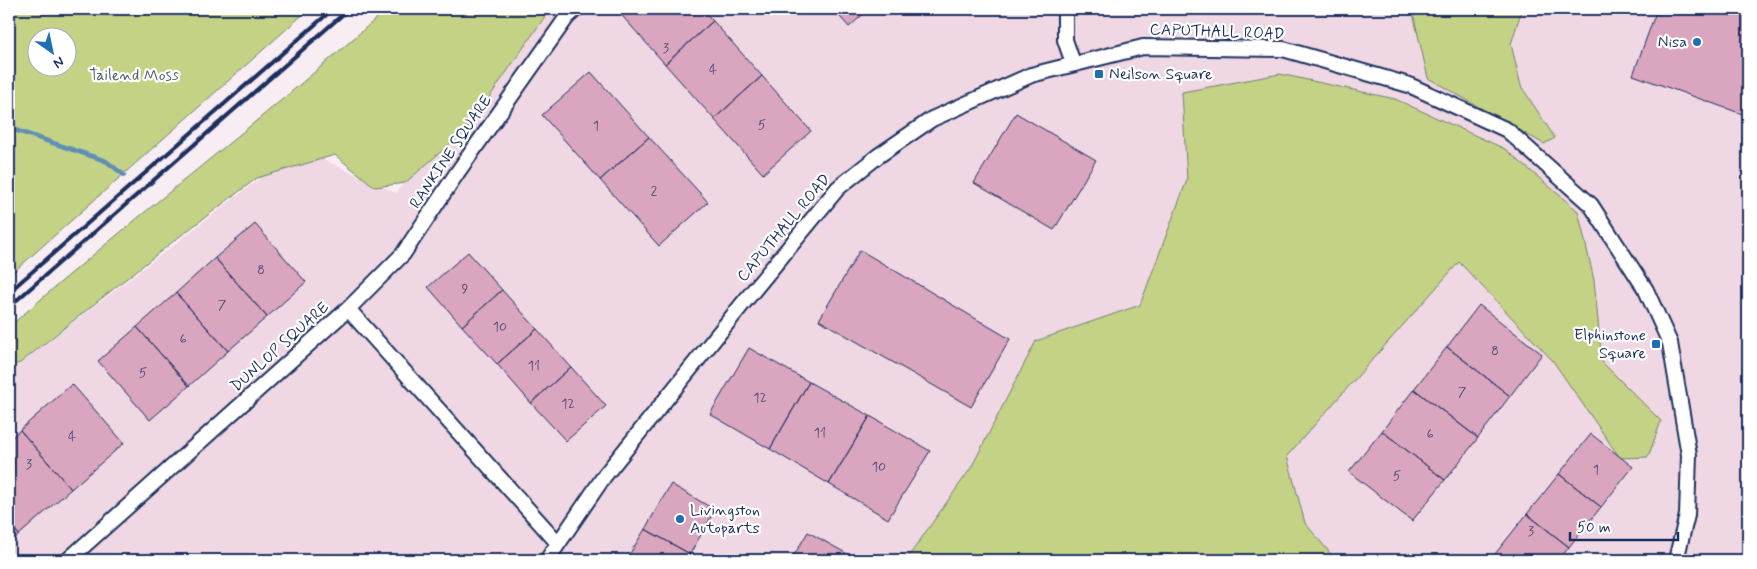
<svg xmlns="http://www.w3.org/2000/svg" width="1757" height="569" viewBox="0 0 1757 569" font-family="Mynerve,sans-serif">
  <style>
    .built { fill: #efd7e3 }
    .green { fill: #c4d286; stroke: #708072; fill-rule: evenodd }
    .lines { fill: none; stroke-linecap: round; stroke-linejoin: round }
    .stream { stroke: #5f8fb5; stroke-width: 4.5 }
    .building { fill: #daa5bf; stroke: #1b2f5e }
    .minor-casing { stroke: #1b2f5e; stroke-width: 18 }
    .minor { stroke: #fff; stroke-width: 14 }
    .rail { stroke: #1b2f5e; stroke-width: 4 }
    .poi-dot { fill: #1f6fb2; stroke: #fff; stroke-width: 2 }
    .labels { text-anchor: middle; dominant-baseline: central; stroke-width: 4.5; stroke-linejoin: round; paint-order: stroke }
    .number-label { font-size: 14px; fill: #4b4c76 }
    .street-label { font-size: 16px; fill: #1b2f5e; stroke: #fff }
    .poi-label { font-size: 16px; fill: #1b2f5e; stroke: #fff; text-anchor: end }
    .park-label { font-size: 16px; fill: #4e606a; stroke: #fff }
  </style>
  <rect width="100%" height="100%" fill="#f8edf2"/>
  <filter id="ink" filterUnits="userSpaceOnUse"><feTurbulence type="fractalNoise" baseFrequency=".02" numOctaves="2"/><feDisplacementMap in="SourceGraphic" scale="10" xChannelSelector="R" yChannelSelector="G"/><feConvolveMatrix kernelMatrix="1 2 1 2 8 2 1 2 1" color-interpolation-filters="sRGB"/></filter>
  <g filter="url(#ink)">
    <!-- built -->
    <path class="built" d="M 546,9 L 1748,9 L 1748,560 L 9,560 L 9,372 L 289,156 L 322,159 L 396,193 Z"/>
    <!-- green -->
    <path class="green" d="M 9,9 L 309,9 L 9,276 ZM 38,38 L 68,38 L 68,68 L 38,68 Z
      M 387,9 L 550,9 L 468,128 L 405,183 L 375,187 L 335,155 L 257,178 L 175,240 L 20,363 L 9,367 L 9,327 C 132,218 265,119 387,9 Z
      M 1412,9 L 1522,9 L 1511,44 L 1521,86 L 1555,138 L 1544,144 L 1428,78 Z
      M 1280,74 L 1395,99 L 1505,149 L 1578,211 L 1594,280 L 1602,362 L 1661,421 L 1648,457 L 1620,458 L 1553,361 L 1459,262 L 1287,456 L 1305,523 L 1336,560 L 906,560 L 971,468 L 1036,341 L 1140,305 L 1187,180 L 1182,92 Z"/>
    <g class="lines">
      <!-- stream -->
      <path class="stream" d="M 9,128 L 106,161 L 124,175"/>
    </g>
    <!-- building -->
    <path class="building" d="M 616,9 L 702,9 L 713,21 L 665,64 Z
      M 833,9 L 869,9 L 849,27 Z
      M 1657,9 L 1748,9 L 1748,116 L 1633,75 Z
      M 713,21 L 762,76 L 714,119 L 665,64 Z
      M 591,72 L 649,137 L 600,180 L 542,115 Z
      M 762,76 L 811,131 L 763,174 L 714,119 Z
      M 1016,113 L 1096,160 L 1054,230 L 974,183 Z
      M 649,137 L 708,202 L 659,246 L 600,180 Z
      M 255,224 L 306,282 L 267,317 L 215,258 Z
      M 860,250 L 1010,339 L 971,407 L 819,320 Z
      M 468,252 L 502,290 L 462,326 L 428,287 Z
      M 215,258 L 267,317 L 228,351 L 176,293 Z
      M 502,290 L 537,329 L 497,364 L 462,326 Z
      M 176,293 L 228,351 L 189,386 L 137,327 Z
      M 1479,305 L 1542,354 L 1510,396 L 1447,347 Z
      M 137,327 L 189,386 L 150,420 L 98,361 Z
      M 537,329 L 571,367 L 531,403 L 497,364 Z
      M 1447,347 L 1510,396 L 1478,438 L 1414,389 Z
      M 749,348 L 809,382 L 770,449 L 710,414 Z
      M 571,367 L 606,406 L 566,441 L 531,403 Z
      M 809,382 L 870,416 L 829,484 L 770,449 Z
      M 72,384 L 124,443 L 71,489 L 20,430 Z
      M 1414,389 L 1478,438 L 1445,480 L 1382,431 Z
      M 870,416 L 930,451 L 888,519 L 829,484 Z
      M 20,430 L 71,489 L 19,535 L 9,523 L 9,440 Z
      M 1382,431 L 1445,480 L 1412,521 L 1349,472 Z
      M 1591,434 L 1633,467 L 1601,507 L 1559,474 Z
      M 1559,474 L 1601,507 L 1569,547 L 1527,514 Z
      M 671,484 L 715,510 L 690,554 L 645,529 Z
      M 1527,514 L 1569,547 L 1559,560 L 1503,560 L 1495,554 Z
      M 9,523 L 19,535 L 9,544 Z
      M 645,529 L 690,554 L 686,560 L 626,560 Z
      M 808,532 L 858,560 L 791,560 Z"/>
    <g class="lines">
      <defs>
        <path id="minor" d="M 1066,9 L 1065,12 L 1065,40 L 1073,63
          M 348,309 L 558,543
          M 68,560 L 348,309 L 403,254 L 457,173 L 567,17 L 576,9
          M 547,560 L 605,475 L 740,307 L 838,188 L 878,156 L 932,119 L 1031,75 L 1143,47 L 1283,49 L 1409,85 L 1507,130 L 1591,205 L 1646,290 L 1670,343 L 1689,455 L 1687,515 L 1676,560"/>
      </defs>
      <!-- minor casing -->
      <use href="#minor" class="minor-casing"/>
      <!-- minor -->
      <use href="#minor" class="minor"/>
      <!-- rail -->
      <path class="rail" d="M 9,292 L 333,9
        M 9,307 L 349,9"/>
    </g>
  </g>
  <!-- markers -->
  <g class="poi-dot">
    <circle cx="1697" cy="42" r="5"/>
    <rect x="1094" y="69" width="10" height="10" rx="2.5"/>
    <rect x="1651" y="339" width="10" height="10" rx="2.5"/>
    <circle cx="680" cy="519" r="5"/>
  </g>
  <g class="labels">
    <!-- number labels -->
    <g class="number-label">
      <text x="666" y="48">3</text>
      <text x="713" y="70">4</text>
      <text x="762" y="125">5</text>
      <text x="596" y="126">1</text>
      <text x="654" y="191">2</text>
      <text x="261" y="270">8</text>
      <text x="465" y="289">9</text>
      <text x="222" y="305">7</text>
      <text x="500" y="327">10</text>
      <text x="183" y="339">6</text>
      <text x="1495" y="351">8</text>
      <text x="534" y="366">11</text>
      <text x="143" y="373">5</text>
      <text x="1462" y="392">7</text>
      <text x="760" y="398">12</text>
      <text x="568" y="404">12</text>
      <text x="820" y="433">11</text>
      <text x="1430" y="434">6</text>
      <text x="72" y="437">4</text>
      <text x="29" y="464">3</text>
      <text x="879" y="467">10</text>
      <text x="1596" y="470">1</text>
      <text x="1397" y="476">5</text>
      <text x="1531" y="531">3</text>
    </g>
    <!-- street labels -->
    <g class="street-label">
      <text transform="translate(1217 32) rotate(2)">CAPUTHALL ROAD</text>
      <text transform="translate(451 152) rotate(-56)">RANKINE SQUARE</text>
      <text transform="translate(784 228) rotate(-50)">CAPUTHALL ROAD</text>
      <text transform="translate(280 347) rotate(-42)">DUNLOP SQUARE</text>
    </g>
    <!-- poi labels -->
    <g class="poi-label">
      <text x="1687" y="42">Nisa</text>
      <text x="1109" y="74" text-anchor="start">Neilson Square</text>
      <text x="1646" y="335">Elphinstone<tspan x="1646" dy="18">Square</tspan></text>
      <text x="690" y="510" text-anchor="start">Livingston<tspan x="690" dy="18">Autoparts</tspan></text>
    </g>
    <!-- park labels -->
    <g class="park-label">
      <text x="134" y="75">Tailend Moss</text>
    </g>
  </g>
  <!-- margin -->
  <rect width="1757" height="569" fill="none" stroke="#fff" stroke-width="30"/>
  <rect x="15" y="15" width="1727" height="539" fill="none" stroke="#1b2f5e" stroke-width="2" filter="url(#ink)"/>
  <!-- north arrow -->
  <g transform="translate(52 52) rotate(147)"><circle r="24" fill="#ffffff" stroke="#a4acbf"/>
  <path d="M0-4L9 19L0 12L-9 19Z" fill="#1f6fb2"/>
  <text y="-8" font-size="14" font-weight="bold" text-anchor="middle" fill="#1b2f5e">N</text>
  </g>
  <!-- scale -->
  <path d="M1570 532v8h108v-8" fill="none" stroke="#1b2f5e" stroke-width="2.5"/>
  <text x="1577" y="532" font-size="15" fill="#1b2f5e" stroke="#ffffff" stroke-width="4" paint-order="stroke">50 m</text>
</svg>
